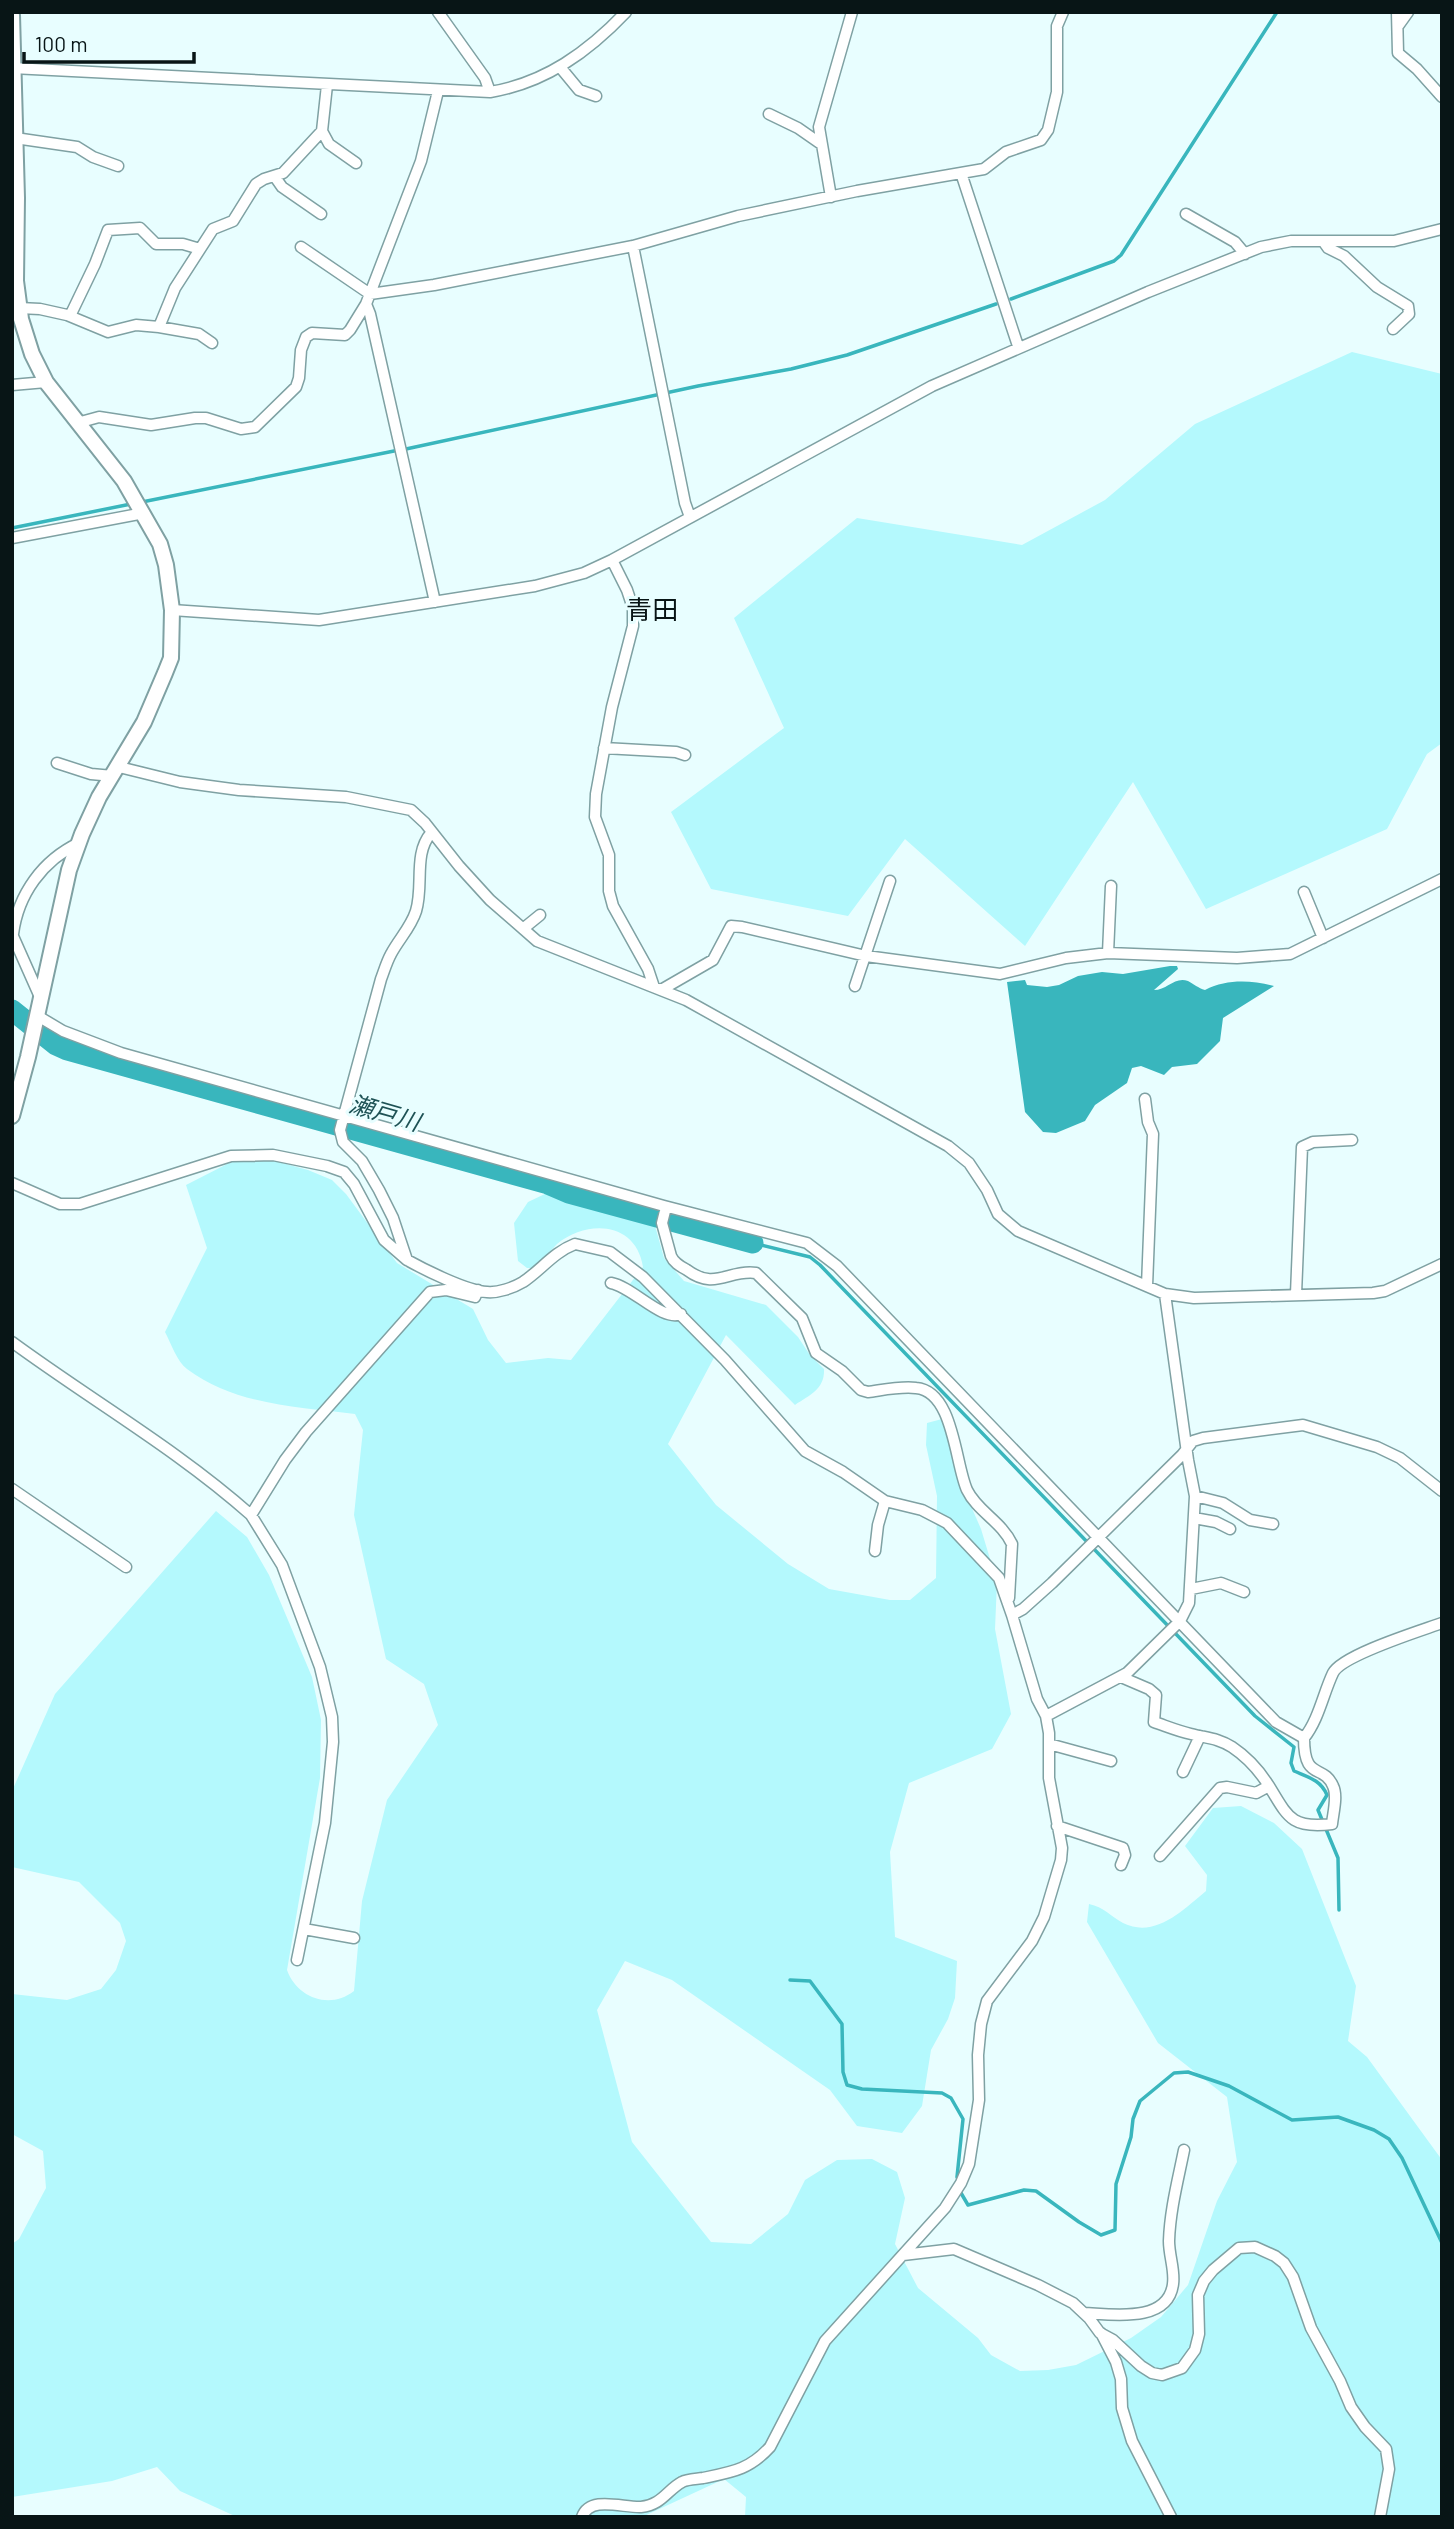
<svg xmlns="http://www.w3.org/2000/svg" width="1454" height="2529" viewBox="0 0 1454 2529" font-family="Barlow,'Noto Sans JP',sans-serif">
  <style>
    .green { fill: #b4f9fd }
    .water { fill: #39b6bd }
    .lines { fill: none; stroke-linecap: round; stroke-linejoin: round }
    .stream { stroke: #39b6bd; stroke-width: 3.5 }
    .river { stroke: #39b6bd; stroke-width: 21 }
    .minor-casing { stroke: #7fa1a3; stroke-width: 13 }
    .secondary-casing { stroke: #7fa1a3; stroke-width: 18 }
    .minor { stroke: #fff; stroke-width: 10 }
    .secondary { stroke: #fff; stroke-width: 14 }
    .labels { text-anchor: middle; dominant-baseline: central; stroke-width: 6; stroke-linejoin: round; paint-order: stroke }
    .water-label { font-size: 24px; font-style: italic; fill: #1e5255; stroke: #e8feff }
    .quarter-label { font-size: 26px; fill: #081516; stroke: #e8feff }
  </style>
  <rect width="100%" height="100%" fill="#e8feff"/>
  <!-- green -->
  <path class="green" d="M 1352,352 L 1442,374 L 1442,743 L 1427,754 L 1387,829 L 1206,909 L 1133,782 L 1025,946 L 905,839 L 848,916 L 711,889 L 671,812 L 784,728 L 734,618 L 857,518 L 1022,545 L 1105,500 L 1195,424 Z
    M 271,1160 L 308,1170 L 332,1180 L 346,1194 L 397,1263 L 473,1309 L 488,1340 L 506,1363 L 548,1358 L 571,1360 L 643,1267 C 636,1222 588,1219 557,1244 C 549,1252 542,1261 534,1268 L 527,1268 L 518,1261 L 514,1223 L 528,1202 L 549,1192 L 654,1222 L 664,1258 L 684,1281 L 766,1305 L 798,1337 L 810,1355 L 824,1369 C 825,1389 810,1395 795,1405 L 726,1335 L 668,1444 L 716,1505 L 788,1564 L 829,1589 L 890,1600 L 910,1600 L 936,1578 L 937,1496 L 926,1445 L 927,1423 L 942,1419 L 960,1481 L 981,1529 L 997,1582 L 995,1629 L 1011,1714 L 992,1749 L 909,1783 L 890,1852 L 895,1937 L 957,1961 L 955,1998 L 948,2019 L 931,2050 L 922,2106 L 902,2133 L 857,2126 L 830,2090 L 672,1980 L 625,1961 L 597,2010 L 632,2142 L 711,2242 L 751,2244 L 788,2214 L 805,2180 L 837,2160 L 872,2159 L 897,2172 L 905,2198 L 895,2244 L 918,2288 L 978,2338 L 991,2355 L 1020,2371 L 1048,2370 L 1076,2365 L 1131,2338 L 1161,2317 L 1188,2285 L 1217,2201 L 1237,2162 L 1227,2097 L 1158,2043 L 1087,1922 L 1089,1904 C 1104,1907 1110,1916 1123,1923 C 1155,1939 1183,1910 1206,1891 L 1207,1875 L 1185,1846 L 1213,1808 L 1241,1806 L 1274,1823 L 1302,1849 L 1356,1986 L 1348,2041 L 1367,2057 L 1442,2160 L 1442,2517 L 745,2517 L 746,2497 L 724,2479 L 642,2517 L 237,2517 L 180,2491 L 157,2467 L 112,2481 L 12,2497 L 12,2244 L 19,2239 L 46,2188 L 43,2151 L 12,2134 L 12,1994 L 67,2000 L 101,1989 L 116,1970 L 126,1941 L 120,1923 L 79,1882 L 12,1867 L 12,1791 L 55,1694 L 216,1511 L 247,1537 L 269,1575 L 312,1677 L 321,1720 L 320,1778 L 287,1970 C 297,1998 330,2010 354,1991 L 362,1901 L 387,1800 L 438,1725 L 424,1684 L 386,1659 L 354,1515 L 363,1430 L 355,1414 C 298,1407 235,1405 187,1369 C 177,1362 171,1343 165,1332 L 207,1248 L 186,1185 L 231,1162 Z"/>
  <!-- water -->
  <path class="water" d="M 1170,966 L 1177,966 L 1178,969 L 1154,990 C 1167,990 1175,976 1188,981 C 1194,984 1198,988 1205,990 C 1227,979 1250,980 1274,986 L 1223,1018 L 1220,1041 L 1197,1064 L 1172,1067 L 1164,1075 L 1141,1066 L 1132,1068 L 1127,1083 L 1095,1105 L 1085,1121 L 1056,1133 L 1043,1132 L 1025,1112 L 1007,982 L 1025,980 L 1027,985 L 1047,987 L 1059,985 L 1078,976 L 1102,972 L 1123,974 Z"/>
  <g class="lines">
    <!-- stream -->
    <path class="stream" d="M 1011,299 L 1114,261 L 1121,255 L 1277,12
      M 406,449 L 698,386 L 791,369 L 847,355 L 996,304
      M 142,502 L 394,451
      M 12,528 L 131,504
      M 753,1243 L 810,1257 L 820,1265 L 1255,1716 L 1294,1747 L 1291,1763 L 1294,1771 C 1308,1777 1321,1780 1327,1795 L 1318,1810 L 1338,1858 L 1339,1910
      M 790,1980 L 810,1981 L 842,2024 L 843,2072 L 847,2085 L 862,2089 L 942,2093 L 951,2098 L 963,2119 L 957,2177
      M 961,2193 L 968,2205 L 1024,2190 L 1036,2191 L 1079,2222 L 1101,2235 L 1115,2230 L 1116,2184 L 1131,2137 L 1133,2119 L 1140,2101 L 1174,2073 L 1188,2072 L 1229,2086 L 1292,2120 L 1338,2117 L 1374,2130 L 1389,2139 L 1402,2158 L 1442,2243"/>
    <!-- river -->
    <path class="river" d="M 12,1010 L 56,1045 L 67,1050 L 548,1184 L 569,1193 L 753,1243"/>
    <defs>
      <path id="minor" d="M 438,12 L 485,78 L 490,92
        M 1397,12 L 1398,53 L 1417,69 L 1442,97
        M 1398,26 L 1408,12
        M 560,67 L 579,90 L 596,96
        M 12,68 L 490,92 C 545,83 588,52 626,12
        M 769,114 L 798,128 L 821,144
        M 322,131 L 329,144 L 356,163
        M 15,138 L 77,147 L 93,157 L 118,166
        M 961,173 L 1018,346
        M 275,177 L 282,187 L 321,214
        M 831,197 L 819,127 L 852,12
        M 1186,214 L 1235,242 L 1245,254
        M 1323,241 L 1328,248 L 1344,256 L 1377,287 L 1408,306 L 1409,314 L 1393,329
        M 633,246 L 685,503 L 690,517
        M 301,247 L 370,294 L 434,285 L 633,246 L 738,216 L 857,191 L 984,169 L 1006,152 L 1041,140 L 1048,130 L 1057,92 L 1057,26 L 1063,12
        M 19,308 L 40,309 L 67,315 L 108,332 L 136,325 L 159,327 L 175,288 L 213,229 L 233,221 L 256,184 L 264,179 L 283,173 L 322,131 L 327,85
        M 70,316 L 95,264 L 108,230 L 140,228 L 156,244 L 183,244 L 200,249
        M 159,327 L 199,334 L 212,343
        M 12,385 L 46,382
        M 77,423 L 99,417 L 151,425 L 195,418 L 206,418 L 241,429 L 255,427 L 296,387 L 299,378 L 301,350 L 306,337 L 312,333 L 345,335 L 350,330 L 366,304
        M 12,538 L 144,513
        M 612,560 L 627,590 L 633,608 L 633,626 L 612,707 L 596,794 L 595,817 L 609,855 L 609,891 L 613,906 L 648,969 L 654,987
        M 435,602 L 370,314 L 366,304 L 421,161 L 438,91
        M 172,610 L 319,620 L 535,586 L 584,573 L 612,560 L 932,386 L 1148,292 L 1261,247 L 1291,241 L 1394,241 L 1442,229
        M 604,748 L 676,752 L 685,755
        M 57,763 L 91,774 L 113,776
        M 119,767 L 180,782 L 239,790 L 346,797 L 411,810 L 425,823 L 459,866 L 490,900 L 537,941 L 686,1000 L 948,1146 L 969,1163 L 987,1190 L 998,1214 L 1018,1231 L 1165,1294 L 1194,1298 L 1373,1293 L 1385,1291 L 1442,1264
        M 431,833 C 413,854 424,885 416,911 C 411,927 399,939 391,954 C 387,961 384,971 381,979 L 340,1130 L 343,1142 L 362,1161 L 379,1190 L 393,1218 L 407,1260 C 425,1270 467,1291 487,1292 C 498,1293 513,1288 523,1282 C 541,1270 554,1252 575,1244 L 610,1252 L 643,1277 L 725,1360 L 805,1451 L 843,1472 L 885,1501 L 922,1510 L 947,1523 L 999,1578 L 1012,1615
        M 1304,892 L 1323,938
        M 524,928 L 540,915
        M 12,934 L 40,997
        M 13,934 C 18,894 43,860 79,843
        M 1108,953 L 1111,886
        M 855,986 L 890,881
        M 661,990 L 713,960 L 731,926 L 742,927 L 866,956 L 1000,974 L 1066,958 L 1108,953 L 1237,958 L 1290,954 L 1442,879
        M 36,1015 L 63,1031 L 121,1053 L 664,1206 L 807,1243 L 837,1266 L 1276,1722 L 1304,1738
        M 1145,1099 L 1148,1122 L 1153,1134 L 1147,1286
        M 12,1183 L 60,1204 L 80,1204 L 231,1156 L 273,1155 L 327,1166 L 344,1172 L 354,1184 L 384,1240 L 407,1260
        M 666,1207 L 662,1223 L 671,1256 C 674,1263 680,1266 687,1270 C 715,1291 729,1269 756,1273 L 802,1318 L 816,1353 L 842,1371 L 861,1390 L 868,1392 C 883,1390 901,1386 916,1388 C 954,1391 955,1464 967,1490 C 977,1511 1002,1522 1012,1544 L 1009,1598
        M 611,1283 C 633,1287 662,1322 681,1314
        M 1296,1294 L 1302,1147 L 1313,1142 L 1352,1140
        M 12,1342 C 91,1400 178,1450 251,1515 L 285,1460 L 306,1432 L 430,1292 L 446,1290 L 475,1297 L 478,1290
        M 12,1489 L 126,1567
        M 1195,1496 L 1223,1503 L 1250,1520 L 1273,1524
        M 251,1515 L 282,1565 L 320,1667 L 332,1717 L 333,1742 L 325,1823 L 297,1960
        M 1194,1518 L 1216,1522 L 1230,1529
        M 875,1551 L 878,1525 L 885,1501
        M 1191,1589 L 1221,1583 L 1244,1592
        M 1121,1677 L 1149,1689 L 1156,1695 L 1154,1722 C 1166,1726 1178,1731 1191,1734 C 1206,1738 1218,1738 1232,1747 C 1247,1757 1259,1770 1269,1786 C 1288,1817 1291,1829 1332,1824 C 1333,1813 1338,1796 1333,1786 C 1323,1763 1304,1782 1304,1738 C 1319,1719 1323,1694 1333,1673 C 1342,1655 1420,1631 1442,1623
        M 1046,1716 L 1037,1699 L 1012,1615 L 1023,1609 L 1052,1583 L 1182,1455 L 1193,1441 L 1203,1438 L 1303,1425 L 1377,1447 L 1400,1458 L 1442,1491
        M 1049,1744 L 1111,1761
        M 1183,1772 L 1200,1736
        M 1057,1826 L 1123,1848 L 1125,1855 L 1121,1865
        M 1160,1856 L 1220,1788 L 1227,1787 L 1256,1793 L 1269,1786
        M 304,1929 L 354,1938
        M 903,2255 L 954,2249 L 1038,2285 L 1073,2303 L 1089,2318 L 1100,2333 L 1113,2340 L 1141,2366 L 1152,2373 L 1162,2375 L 1182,2368 L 1195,2350 L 1199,2334 L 1198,2295 L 1204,2281 L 1213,2270 L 1239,2248 L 1255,2247 L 1275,2256 L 1284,2263 L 1293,2277 L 1311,2328 L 1340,2381 L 1351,2407 L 1365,2427 L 1386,2449 L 1389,2469 L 1380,2517
        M 1084,2313 C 1111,2314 1168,2324 1173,2284 C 1175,2270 1169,2256 1169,2241 C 1170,2210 1178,2180 1184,2150
        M 1101,2333 L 1116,2362 L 1121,2379 L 1122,2408 L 1132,2441 L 1171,2517
        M 582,2517 C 590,2495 623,2508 641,2507 C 662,2505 667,2490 682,2482 C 687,2479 697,2479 703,2478 C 732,2472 749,2470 770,2447 L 825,2341 L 945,2208 L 961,2183 L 969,2164 L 979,2100 L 978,2055 L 981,2024 L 987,2001 L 1032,1941 L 1044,1917 L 1061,1860 L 1062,1848 L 1049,1778 L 1049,1733 L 1046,1716 L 1127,1673 L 1180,1621 L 1189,1603 L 1195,1496 L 1188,1460 L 1165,1294"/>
      <path id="secondary" d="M 12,15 L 17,198 L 16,281 L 21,319 L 32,354 L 46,382 L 124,481 L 160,544 L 166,565 L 172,610 L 171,658 L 165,673 L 144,722 L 99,797 L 82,834 L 69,870 L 28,1057 L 12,1116"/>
    </defs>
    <!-- minor casing -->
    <use href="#minor" class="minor-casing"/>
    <!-- secondary casing -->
    <use href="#secondary" class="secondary-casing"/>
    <!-- minor -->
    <use href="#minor" class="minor"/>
    <!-- secondary -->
    <use href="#secondary" class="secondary"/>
  </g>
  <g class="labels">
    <!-- water labels -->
    <g class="water-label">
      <text transform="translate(385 1112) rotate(16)">瀬戸川</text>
    </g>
    <!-- quarter labels -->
    <g class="quarter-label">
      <text x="652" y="608">青田</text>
    </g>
  </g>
  <!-- border -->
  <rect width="1454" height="2529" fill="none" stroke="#081516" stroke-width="28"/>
  <!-- scale -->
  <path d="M24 52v10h170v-10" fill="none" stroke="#081516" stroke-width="3.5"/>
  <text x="35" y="52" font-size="21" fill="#081516" stroke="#e8feff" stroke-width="5" paint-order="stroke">100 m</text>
</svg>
